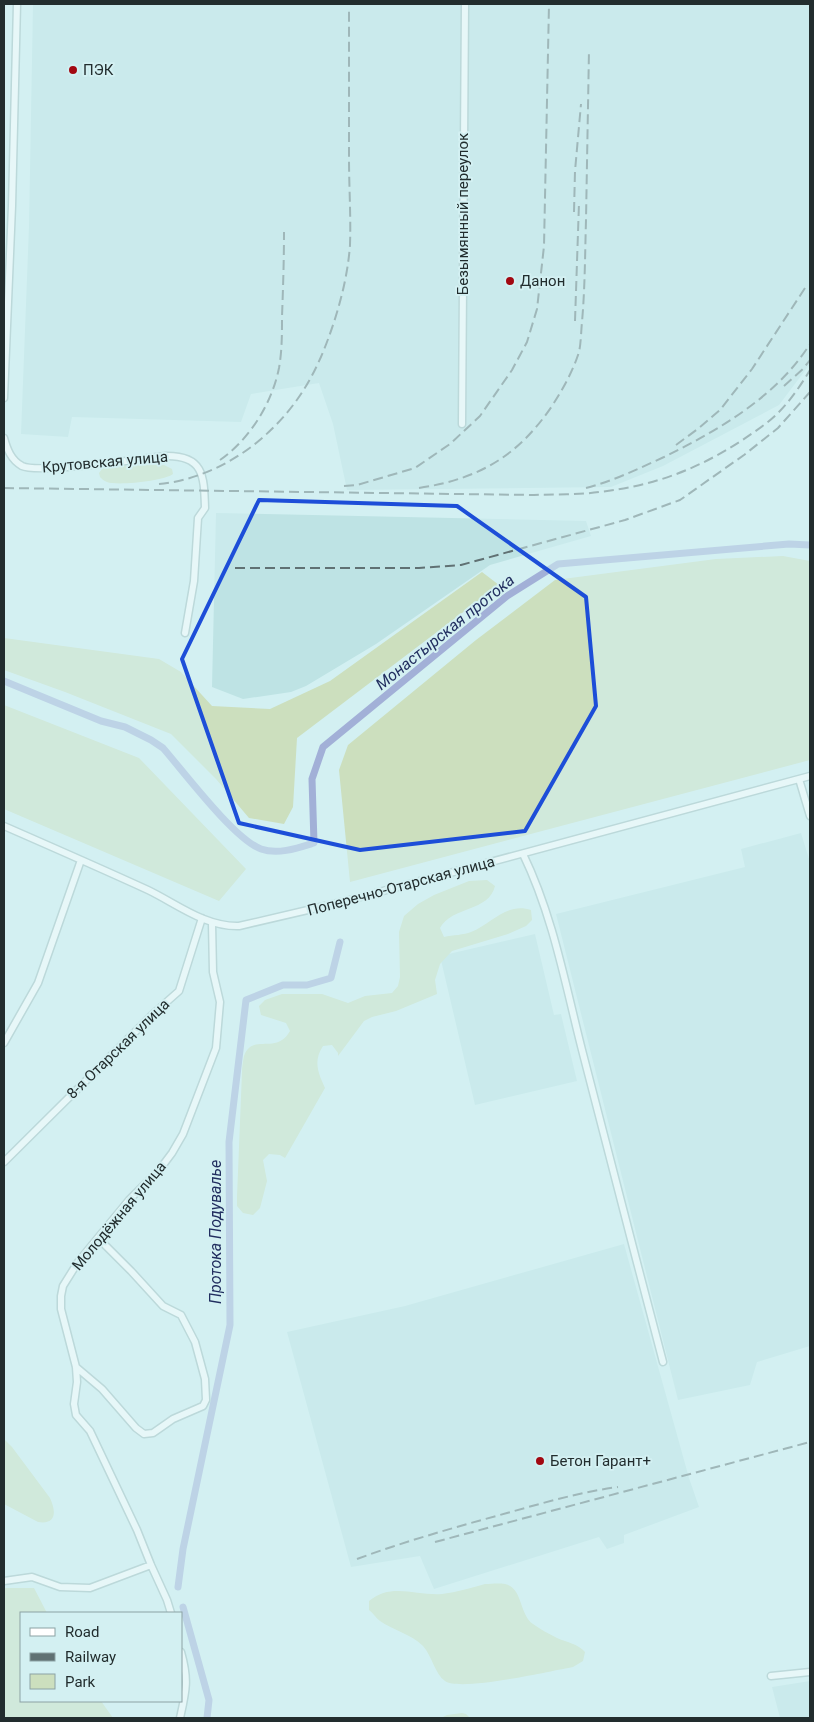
<svg xmlns="http://www.w3.org/2000/svg" width="814" height="1722" viewBox="0 0 814 1722" font-family="Roboto,sans-serif">
  <style>
    .built { fill: #bee3e4 }
    .green { fill: #ccdfbe }
    .lines { fill: none; stroke-linecap: round; stroke-linejoin: round }
    .canal { stroke: #a2b0d7; stroke-width: 7 }
    .minor-casing { stroke: #a0bcbd; stroke-width: 9 }
    .minor { stroke: #fff; stroke-width: 6 }
    .rail { stroke: #607173; stroke-width: 2; stroke-dasharray: 10 5; stroke-linecap: butt }
    .marked { fill: none; stroke: #1d4ed8; stroke-width: 4; stroke-linejoin: round }
    .poi-dot { fill: #a20811; stroke: #d3f0f2; stroke-width: 2 }
    .labels { text-anchor: middle; dominant-baseline: central; stroke-width: 4; stroke-linejoin: round; paint-order: stroke }
    .poi-label { font-size: 15px; fill: #222d2e; stroke: #d3f0f2; text-anchor: start }
    .street-label { font-size: 15px; fill: #222d2e; stroke: #d3f0f2 }
    .water-label { font-size: 16px; font-style: italic; fill: #212e5f; stroke: #d3f0f2 }
  </style>
  <rect width="100%" height="100%" fill="#d3f0f2"/>
  <!-- built -->
  <path class="built" d="M 33,4 L 810,4 L 810,364 L 779,405 L 663,466 L 611,487 L 347,490 L 333,424 L 319,383 L 251,394 L 241,422 L 72,417 L 68,437 L 21,434 L 29,226 Z
    M 216,513 L 586,521 L 591,536 L 490,565 L 376,644 L 306,686 L 291,692 L 243,699 L 212,687 Z
    M 801,833 L 810,862 L 810,1346 L 757,1362 L 750,1385 L 678,1400 L 556,914 L 745,867 L 741,849 Z
    M 535,934 L 554,1015 L 561,1014 L 577,1081 L 475,1105 L 440,956 Z
    M 624,1244 L 689,1478 L 699,1507 L 624,1535 L 624,1543 L 607,1549 L 599,1537 L 434,1589 L 420,1556 L 351,1567 L 287,1332 L 405,1306 Z
    M 810,1681 L 810,1718 L 780,1718 L 772,1687 Z"/>
  <!-- green -->
  <path class="green" d="M 147,465 L 164,465 L 172,469 L 173,474 C 164,481 117,486 107,482 C 104,481 102,479 100,477 L 99,473 L 102,469 L 110,466 Z
    M 783,556 L 810,561 L 810,760 L 350,882 L 339,770 L 348,745 L 476,640 L 555,580 L 716,559 Z
    M 482,572 L 499,585 L 297,738 L 293,807 L 284,824 L 249,818 L 216,779 L 171,734 L 65,692 L 4,670 L 4,638 L 159,659 L 181,672 L 212,706 L 270,709 L 330,681 Z
    M 4,705 L 139,758 L 246,869 L 219,901 L 4,809 Z
    M 487,880 L 495,886 C 489,912 452,906 440,928 L 444,937 C 453,935 464,935 471,932 C 492,924 506,902 531,910 L 532,920 L 526,926 L 508,934 L 452,951 L 440,964 L 435,980 L 437,994 L 396,1011 L 372,1017 L 364,1021 L 338,1056 L 338,1053 L 332,1045 L 323,1046 C 313,1061 318,1073 325,1088 L 285,1158 L 280,1155 L 269,1154 L 263,1160 L 267,1181 L 260,1208 L 253,1215 L 243,1213 L 237,1206 L 237,1197 L 242,1072 C 242,1067 243,1061 244,1056 C 253,1032 276,1056 290,1031 L 286,1023 L 261,1015 L 259,1006 L 265,1000 L 282,994 L 322,994 L 348,1003 L 365,996 L 392,993 L 398,986 L 400,977 L 399,932 L 404,916 L 418,904 L 434,895 L 469,881 Z
    M 4,1439 L 12,1447 L 50,1498 C 56,1511 57,1525 38,1522 L 4,1504 Z
    M 485,1584 C 491,1584 498,1583 505,1584 C 523,1588 519,1614 533,1624 C 540,1629 549,1634 557,1638 C 566,1642 578,1644 585,1652 L 583,1661 L 573,1667 C 551,1671 460,1692 445,1681 C 435,1674 432,1656 423,1646 C 411,1634 393,1630 380,1621 C 376,1618 373,1613 369,1610 L 369,1601 C 391,1582 417,1596 442,1594 C 457,1592 471,1588 485,1584 Z
    M 4,1588 L 34,1588 L 47,1613 L 21,1613 L 21,1701 L 101,1701 L 113,1718 L 4,1718 Z
    M 462,1713 L 466,1714 L 470,1718 L 441,1718 L 447,1715 Z"/>
  <g class="lines">
    <!-- canal -->
    <path class="canal" d="M 4,681 L 101,721 L 125,727 L 151,740 L 163,748 C 184,772 234,839 261,849 C 278,855 298,848 314,843 L 312,779 L 323,747 L 507,596 L 558,564 L 789,544 L 810,545
      M 178,1587 L 183,1549 L 230,1325 L 229,1142 L 246,1000 L 283,985 L 307,985 L 331,978 L 340,942
      M 183,1607 L 209,1700 L 207,1718"/>
    <defs>
      <path id="minor" d="M 4,398 L 12,206 L 17,4
        M 462,424 L 465,4
        M 4,438 C 7,449 11,460 22,466 C 38,474 142,459 165,456 C 204,455 204,476 205,508 L 198,518 L 194,581 L 185,633
        M 799,779 L 810,816
        M 4,826 C 52,847 100,868 148,890 C 177,904 205,927 239,926 L 342,902 L 810,776
        M 523,854 C 553,916 565,983 582,1050 C 608,1154 636,1258 663,1362
        M 4,1043 L 38,983 L 81,860
        M 4,1162 L 153,1014 L 179,991 L 202,918
        M 76,1367 L 102,1389 L 136,1428 L 144,1434 L 153,1433 L 173,1419 L 203,1406 L 206,1400 L 205,1379 L 195,1342 L 181,1315 L 163,1306 L 131,1271 L 98,1238
        M 4,1581 L 32,1577 L 60,1587 L 90,1588 L 151,1565
        M 171,1613 L 167,1600 L 151,1565 L 137,1530 L 90,1431 L 76,1415 L 74,1404 L 77,1382 L 76,1367 L 61,1309 L 61,1296 L 63,1286 L 78,1262 L 129,1200 L 160,1169 L 172,1153 L 183,1134 L 216,1048 L 220,1002 L 213,972 L 212,923
        M 771,1676 L 810,1672
        M 180,1718 C 186,1691 189,1680 181,1652"/>
    </defs>
    <!-- minor casing -->
    <use href="#minor" class="minor-casing"/>
    <!-- minor -->
    <use href="#minor" class="minor"/>
    <!-- rail -->
    <path class="rail" d="M 574,212 L 575,171 L 581,104
      M 575,321 L 579,203
      M 784,386 L 803,369 L 810,360
      M 676,445 L 699,428 L 720,410 L 752,369 L 807,285
      M 220,460 C 250,439 272,403 279,368 C 282,351 282,334 282,317 C 283,289 284,261 284,232
      M 159,484 C 195,481 233,463 261,439 C 299,406 318,371 334,322 C 342,297 348,272 350,245 C 351,216 349,187 349,158 C 349,109 349,59 349,10
      M 344,486 L 357,485 L 415,468 L 450,444 L 480,416 L 512,370 L 527,342 L 537,309 L 544,246 L 549,4
      M 4,488 L 534,495 C 555,494 578,495 599,492 C 653,486 696,470 741,441 C 754,432 767,424 778,413 C 790,401 801,385 810,370
      M 419,488 C 479,479 518,456 552,406 C 563,389 573,371 579,352 C 581,343 581,332 582,322 C 585,288 585,254 586,220 C 587,163 588,106 589,50
      M 586,488 C 613,481 638,469 664,457 C 719,430 776,397 810,344
      M 235,568 L 419,568 L 461,565 L 625,520 L 680,500 L 744,455 L 778,428 L 810,392
      M 435,1542 L 810,1442
      M 357,1559 C 406,1541 456,1527 507,1513 C 543,1503 580,1492 618,1487"/>
  </g>
  <!-- marked area -->
  <path d="M0 0H814V1722H0ZM 259,500 L 457,506 L 586,597 L 596,706 L 525,831 L 360,850 L 239,823 L 182,659 Z" fill="#d3f0f2" fill-opacity=".55" fill-rule="evenodd"/>
  <path class="marked" d="M 259,500 L 457,506 L 586,597 L 596,706 L 525,831 L 360,850 L 239,823 L 182,659 Z"/>
  <!-- markers -->
  <g class="poi-dot">
    <circle cx="73" cy="70" r="5"/>
    <circle cx="510" cy="281" r="5"/>
    <circle cx="540" cy="1461" r="5"/>
  </g>
  <g class="labels">
    <!-- poi labels -->
    <g class="poi-label">
      <text x="83" y="70">ПЭК</text>
      <text x="520" y="281">Данон</text>
      <text x="550" y="1461">Бетон Гарант+</text>
    </g>
    <!-- street labels -->
    <g class="street-label">
      <text transform="translate(463 214) rotate(-90)">Безымянный переулок</text>
      <text transform="translate(105 462) rotate(-5)">Крутовская улица</text>
      <text transform="translate(401 886) rotate(-15)">Поперечно-Отарская улица</text>
      <text transform="translate(118 1049) rotate(-44)">8-я Отарская улица</text>
      <text transform="translate(119 1216) rotate(-50)">Молодёжная улица</text>
    </g>
    <!-- water labels -->
    <g class="water-label">
      <text transform="translate(445 632) rotate(-39)">Монастырская протока</text>
      <text transform="translate(215 1232) rotate(-90)">Протока Подувалье</text>
    </g>
  </g>
  <!-- border -->
  <rect width="814" height="1722" fill="none" stroke="#222d2e" stroke-width="10"/>
  <!-- legend -->
  <rect x="20" y="1612" width="162" height="90" fill="#d3f0f2" stroke="#8ca2a4"/>
  <rect x="30" y="1628" width="25" height="8" fill="#ffffff" stroke="#8ca2a4"/>
  <text x="65" y="1637" font-size="15" fill="#222d2e">Road</text>
  <rect x="30" y="1653" width="25" height="8" fill="#607173" stroke="#8ca2a4"/>
  <text x="65" y="1662" font-size="15" fill="#222d2e">Railway</text>
  <rect x="30" y="1674" width="25" height="15" fill="#ccdfbe" stroke="#8ca2a4"/>
  <text x="65" y="1687" font-size="15" fill="#222d2e">Park</text>
</svg>
